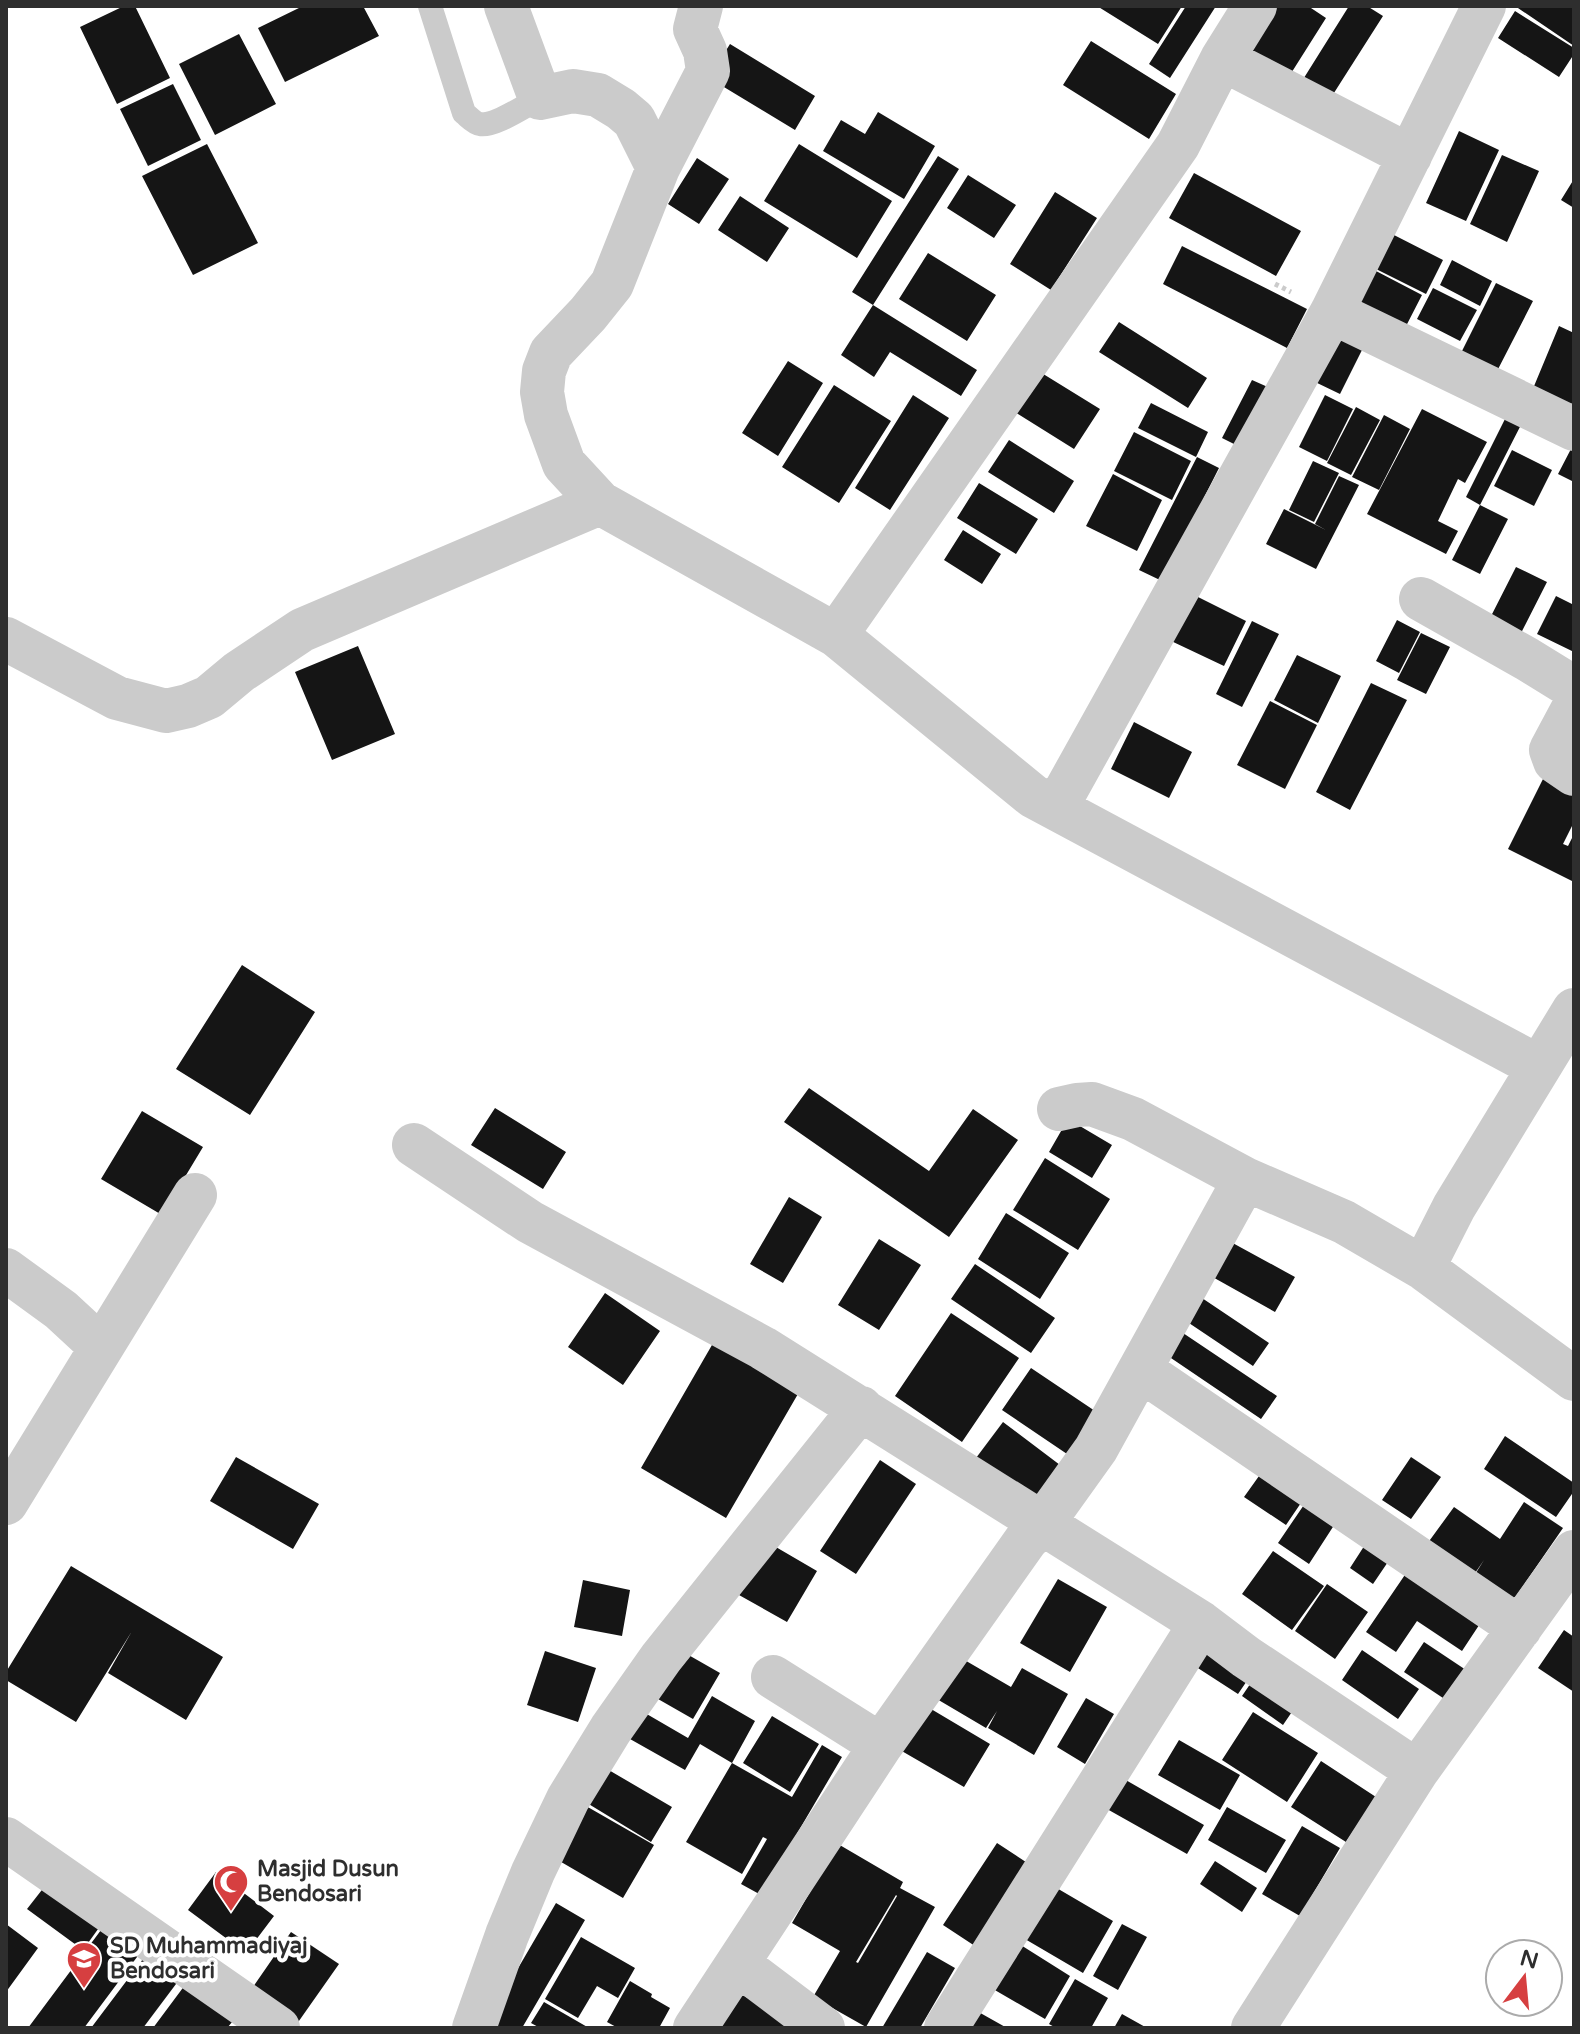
<svg xmlns="http://www.w3.org/2000/svg" width="1580" height="2034" viewBox="0 0 1580 2034" font-family="'Varela Round',sans-serif">
  <style>
    .building { fill: #151515; fill-rule: evenodd }
    .lines { fill: none; stroke-linecap: round; stroke-linejoin: round }
    .path { stroke: #cbcbcb; stroke-width: 5; stroke-dasharray: 4 4; stroke-linecap: butt }
    .lane { stroke: #cbcbcb; stroke-width: 24 }
    .street { stroke: #cbcbcb; stroke-width: 44 }
    .labels { text-anchor: middle; dominant-baseline: central; stroke-width: 8; stroke-linejoin: round; paint-order: stroke }
    .poi-label { font-size: 22px; font-weight: bold; fill: #2e2e2e; stroke: #fff; text-anchor: start }
  </style>
  <rect width="100%" height="100%" fill="#fff"/>
  <!-- building -->
  <path class="building" d="M 124,6 L 135,6 L 170,78 L 117,104 L 80,27 Z
    M 303,6 L 363,6 L 379,36 L 285,82 L 258,28 Z
    M 1097,6 L 1182,6 L 1158,44 Z
    M 1186,6 L 1216,6 L 1170,78 L 1149,64 Z
    M 1273,6 L 1308,6 L 1326,18 L 1283,86 L 1240,59 Z
    M 1349,6 L 1367,6 L 1383,16 L 1325,107 L 1297,89 Z
    M 1515,6 L 1571,6 L 1574,8 L 1574,46 Z
    M 1515,11 L 1574,48 L 1574,54 L 1559,77 L 1498,38 Z
    M 239,34 L 276,104 L 215,135 L 179,64 Z
    M 1091,41 L 1176,94 L 1149,139 L 1063,85 Z
    M 730,44 L 815,96 L 795,130 L 709,78 Z
    M 173,84 L 201,140 L 148,166 L 120,109 Z
    M 878,112 L 935,146 L 904,199 L 823,151 L 841,120 L 865,134 Z
    M 1459,131 L 1499,150 L 1466,221 L 1426,203 Z
    M 207,144 L 258,243 L 193,275 L 142,176 Z
    M 799,144 L 892,201 L 857,258 L 764,201 Z
    M 1502,155 L 1539,171 L 1507,242 L 1470,224 Z
    M 938,156 L 959,169 L 873,305 L 852,292 Z
    M 697,158 L 729,179 L 699,224 L 668,204 Z
    M 1194,173 L 1301,231 L 1276,276 L 1169,218 Z
    M 968,175 L 1016,205 L 994,238 L 947,208 Z
    M 1574,179 L 1574,208 L 1561,200 Z
    M 1055,192 L 1097,218 L 1051,290 L 1010,264 Z
    M 740,196 L 789,228 L 767,262 L 718,230 Z
    M 1392,234 L 1443,260 L 1426,294 L 1374,268 Z
    M 1182,246 L 1307,309 L 1287,348 L 1163,284 Z
    M 928,253 L 996,295 L 967,341 L 899,299 Z
    M 1452,260 L 1492,281 L 1480,306 L 1440,285 Z
    M 1376,271 L 1422,295 L 1404,330 L 1358,306 Z
    M 1496,283 L 1533,301 L 1495,375 L 1459,357 Z
    M 1433,288 L 1477,310 L 1460,341 L 1417,319 Z
    M 873,305 L 977,370 L 961,396 L 890,352 L 874,377 L 841,355 Z
    M 1119,322 L 1207,378 L 1188,408 L 1099,352 Z
    M 1341,324 L 1368,338 L 1340,394 L 1313,381 Z
    M 1559,326 L 1574,333 L 1574,399 L 1570,407 L 1532,391 Z
    M 788,361 L 823,383 L 778,456 L 742,433 Z
    M 1040,372 L 1100,409 L 1074,449 L 1015,412 Z
    M 1252,380 L 1270,388 L 1240,447 L 1222,438 Z
    M 834,385 L 891,421 L 839,503 L 782,467 Z
    M 913,395 L 949,418 L 890,510 L 855,488 Z
    M 1325,395 L 1353,409 L 1327,461 L 1299,447 Z
    M 1151,403 L 1208,432 L 1196,457 L 1138,428 Z
    M 1356,407 L 1380,420 L 1351,475 L 1327,463 Z
    M 1422,409 L 1487,442 L 1465,483 L 1458,479 L 1438,521 L 1458,531 L 1446,554 L 1367,514 Z
    M 1509,411 L 1524,419 L 1480,505 L 1466,497 Z
    M 1384,415 L 1410,429 L 1379,490 L 1352,477 Z
    M 1134,432 L 1191,461 L 1172,500 L 1114,471 Z
    M 1009,440 L 1074,481 L 1054,513 L 988,472 Z
    M 1572,447 L 1574,449 L 1574,482 L 1558,474 Z
    M 1512,450 L 1552,470 L 1534,506 L 1494,486 Z
    M 1197,457 L 1219,468 L 1162,581 L 1139,570 Z
    M 1313,461 L 1339,473 L 1314,522 L 1289,510 Z
    M 1113,474 L 1162,500 L 1137,551 L 1086,526 Z
    M 1339,476 L 1359,485 L 1316,569 L 1266,544 L 1284,509 L 1326,530 L 1315,524 Z
    M 979,483 L 1038,519 L 1016,554 L 957,518 Z
    M 1480,505 L 1508,519 L 1480,574 L 1452,560 Z
    M 963,530 L 1001,554 L 982,584 L 944,560 Z
    M 1516,567 L 1547,582 L 1518,639 L 1487,624 Z
    M 1192,594 L 1246,621 L 1224,666 L 1169,640 Z
    M 1556,596 L 1574,605 L 1574,652 L 1537,634 Z
    M 1397,620 L 1420,632 L 1399,673 L 1376,661 Z
    M 1252,621 L 1279,634 L 1242,707 L 1216,694 Z
    M 1421,633 L 1450,647 L 1426,694 L 1397,680 Z
    M 358,646 L 395,734 L 332,760 L 295,672 Z
    M 1297,655 L 1341,676 L 1318,723 L 1274,700 Z
    M 1371,683 L 1407,700 L 1350,810 L 1316,792 Z
    M 1270,701 L 1317,725 L 1285,789 L 1237,765 Z
    M 1134,722 L 1192,752 L 1169,798 L 1111,769 Z
    M 1549,767 L 1574,780 L 1574,822 L 1563,844 L 1568,846 L 1574,834 L 1574,882 L 1508,849 Z
    M 242,965 L 315,1012 L 250,1115 L 176,1069 Z
    M 809,1088 L 929,1171 L 973,1109 L 1018,1140 L 949,1237 L 784,1122 Z
    M 495,1108 L 566,1152 L 543,1189 L 471,1145 Z
    M 142,1111 L 203,1147 L 162,1215 L 101,1179 Z
    M 1068,1119 L 1112,1145 L 1092,1178 L 1049,1152 Z
    M 1045,1158 L 1110,1199 L 1078,1250 L 1013,1210 Z
    M 789,1197 L 822,1217 L 783,1283 L 750,1264 Z
    M 1006,1213 L 1069,1253 L 1040,1299 L 978,1259 Z
    M 879,1239 L 921,1265 L 879,1330 L 838,1305 Z
    M 1229,1241 L 1295,1277 L 1275,1312 L 1209,1275 Z
    M 975,1264 L 1055,1318 L 1031,1353 L 951,1299 Z
    M 605,1293 L 660,1331 L 623,1385 L 568,1347 Z
    M 1196,1294 L 1269,1343 L 1253,1366 L 1180,1317 Z
    M 951,1313 L 1019,1358 L 962,1442 L 895,1396 Z
    M 1183,1333 L 1277,1396 L 1261,1419 L 1168,1356 Z
    M 716,1338 L 802,1387 L 726,1518 L 641,1468 Z
    M 1031,1368 L 1098,1413 L 1070,1456 L 1002,1410 Z
    M 1003,1422 L 1060,1465 L 1034,1500 L 976,1458 Z
    M 1505,1436 L 1574,1483 L 1574,1491 L 1556,1517 L 1484,1469 Z
    M 236,1457 L 319,1504 L 293,1549 L 210,1501 Z
    M 1411,1457 L 1441,1477 L 1411,1519 L 1382,1500 Z
    M 880,1460 L 916,1484 L 856,1574 L 820,1551 Z
    M 1264,1469 L 1305,1497 L 1286,1525 L 1244,1497 Z
    M 1310,1496 L 1340,1516 L 1309,1564 L 1278,1543 Z
    M 1524,1502 L 1563,1528 L 1512,1602 L 1474,1576 L 1484,1560 L 1473,1576 L 1427,1544 L 1454,1507 L 1500,1539 Z
    M 1370,1537 L 1394,1553 L 1373,1584 L 1350,1568 Z
    M 769,1543 L 817,1571 L 787,1622 L 739,1595 Z
    M 1273,1551 L 1324,1586 L 1292,1630 L 1242,1594 Z
    M 1413,1563 L 1487,1613 L 1462,1651 L 1417,1621 L 1396,1652 L 1366,1632 Z
    M 71,1566 L 223,1657 L 186,1720 L 108,1673 L 132,1631 L 76,1722 L 6,1680 L 6,1672 Z
    M 1058,1579 L 1107,1607 L 1070,1672 L 1020,1643 Z
    M 583,1580 L 630,1590 L 622,1636 L 574,1627 Z
    M 1327,1584 L 1368,1612 L 1335,1659 L 1295,1631 Z
    M 1564,1630 L 1574,1637 L 1574,1692 L 1538,1668 Z
    M 1204,1636 L 1255,1669 L 1238,1694 L 1187,1661 Z
    M 1424,1642 L 1466,1670 L 1446,1700 L 1404,1672 Z
    M 678,1649 L 720,1673 L 693,1719 L 651,1695 Z
    M 1362,1650 L 1419,1689 L 1398,1719 L 1342,1680 Z
    M 545,1651 L 596,1668 L 578,1722 L 527,1705 Z
    M 949,1651 L 1011,1687 L 1022,1668 L 1068,1694 L 1034,1755 L 988,1728 L 997,1711 L 986,1728 L 925,1692 Z
    M 1259,1671 L 1300,1700 L 1283,1725 L 1242,1696 Z
    M 712,1696 L 755,1721 L 732,1763 L 700,1744 L 685,1770 L 630,1739 L 645,1713 L 688,1738 Z
    M 1086,1698 L 1114,1714 L 1085,1764 L 1057,1747 Z
    M 926,1706 L 990,1744 L 964,1787 L 900,1750 Z
    M 1253,1712 L 1318,1753 L 1287,1802 L 1222,1760 Z
    M 772,1716 L 819,1744 L 790,1792 L 743,1763 Z
    M 1179,1740 L 1240,1775 L 1220,1810 L 1158,1775 Z
    M 822,1745 L 842,1757 L 761,1895 L 741,1884 L 767,1839 L 763,1837 L 742,1874 L 686,1842 L 732,1763 L 792,1797 Z
    M 1321,1761 L 1376,1797 L 1346,1842 L 1291,1807 Z
    M 607,1769 L 672,1807 L 651,1842 L 587,1803 Z
    M 1124,1779 L 1204,1825 L 1187,1854 L 1107,1809 Z
    M 586,1806 L 654,1845 L 623,1898 L 556,1859 Z
    M 1227,1807 L 1286,1840 L 1266,1873 L 1208,1840 Z
    M 1302,1826 L 1340,1848 L 1300,1916 L 1262,1894 Z
    M 997,1843 L 1035,1868 L 981,1950 L 943,1925 Z
    M 838,1844 L 903,1882 L 900,1888 L 935,1907 L 866,2027 L 813,1997 L 840,1951 L 792,1923 ZM 896,1895 L 897,1896 L 858,1963 L 856,1962 Z
    M 1215,1861 L 1257,1888 L 1242,1912 L 1200,1884 Z
    M 216,1872 L 274,1916 L 246,1953 L 188,1910 Z
    M 52,1877 L 106,1918 L 83,1950 L 27,1909 Z
    M 1043,1880 L 1113,1921 L 1083,1973 L 1013,1932 Z
    M 556,1903 L 585,1920 L 522,2028 L 500,2028 L 488,2020 Z
    M 6,1924 L 38,1948 L 6,1992 Z
    M 1122,1924 L 1147,1937 L 1118,1990 L 1093,1976 Z
    M 104,1926 L 140,1953 L 84,2028 L 28,2028 Z
    M 291,1932 L 339,1964 L 294,2028 L 244,2000 Z
    M 581,1937 L 635,1968 L 618,1998 L 597,1986 L 578,2018 L 545,1999 Z
    M 1008,1937 L 1070,1976 L 1045,2019 L 981,1982 Z
    M 927,1952 L 955,1968 L 920,2028 L 882,2028 Z
    M 146,1955 L 179,1980 L 143,2028 L 91,2028 Z
    M 1075,1979 L 1108,1998 L 1091,2028 L 1056,2028 L 1049,2024 Z
    M 630,1981 L 652,1994 L 651,1997 L 670,2008 L 659,2028 L 618,2028 L 607,2022 Z
    M 185,1985 L 233,2021 L 227,2028 L 153,2028 Z
    M 739,1993 L 790,2022 L 787,2028 L 719,2028 Z
    M 544,2002 L 589,2028 L 540,2028 L 531,2023 Z
    M 975,2010 L 1007,2028 L 965,2028 Z
    M 1122,2014 L 1147,2028 L 1114,2028 Z"/>
  <g class="lines">
    <!-- path -->
    <path class="path" d="M 1275,284 L 1291,292"/>
    <!-- lane -->
    <path class="lane" d="M 430,6 L 464,113 C 469,117 474,123 480,124 C 494,127 526,105 540,98"/>
    <!-- street -->
    <path class="street" d="M 506,6 L 540,98 L 573,91 L 598,95 L 621,109 L 634,120 L 658,168 L 612,284 L 588,314 L 551,353 L 544,371 L 542,392 L 546,415 L 564,464 L 600,503 L 836,635 L 1033,796 L 1539,1067
      M 1222,59 L 1410,156
      M 658,168 L 708,71 L 705,51 L 695,29 L 701,6
      M 1332,312 L 1574,429
      M 1421,599 L 1527,659 L 1574,688
      M 836,635 L 1178,145 L 1222,59 L 1255,6
      M 6,639 L 117,698 L 166,711 L 188,706 L 209,697 L 239,672 L 302,630 L 600,503
      M 1574,707 L 1551,750 L 1555,761 L 1574,774
      M 1056,808 L 1332,312 L 1484,6
      M 1059,1109 L 1077,1105 L 1092,1104 L 1133,1119 L 1245,1179 L 1344,1222 L 1423,1268 L 1574,1379
      M 414,1145 L 530,1222 L 763,1348 L 1201,1623 L 1246,1657 L 1417,1771
      M 1423,1268 L 1454,1207 L 1574,1010
      M 6,1270 L 61,1310 L 101,1347
      M 1141,1370 L 1520,1628
      M 6,1503 L 195,1195
      M 773,1677 L 881,1745
      M 6,1839 L 278,2028
      M 738,1964 L 823,2028
      M 474,2028 L 507,1935 L 533,1872 L 568,1799 L 611,1729 L 661,1658 L 861,1408
      M 695,2028 L 881,1745 L 1026,1540 L 1043,1523 L 1096,1449 L 1245,1179
      M 946,2028 L 1201,1623
      M 1253,2028 L 1417,1771 L 1574,1552"/>
  </g>
  <!-- icons -->
  <defs>
    <symbol id="mosque-pin" viewBox="-11 -11 22 30"><path d="M0 17L-7.5 6A9.5 9.5 0 1 1 7.5 6Z" fill="#d63f40" stroke="#fff"/><path d="M3.5-4.9A6 6 0 1 0 3.5 4.9A5 5 0 1 1 3.5-4.9Z" fill="#fff"/></symbol>
    <symbol id="school-pin" viewBox="-11 -11 22 30"><path d="M0 17L-7.5 6A9.5 9.5 0 1 1 7.5 6Z" fill="#d63f40" stroke="#fff"/><path d="M0-5L7-2L0 1L-7-2ZM-4 1L0 2.5L4 1V4Q0 6-4 4Z" fill="#fff"/></symbol>
  </defs>
  <g fill-rule="evenodd">
    <use href="#mosque-pin" x="211" y="1862" width="40" height="54"/>
    <use href="#school-pin" x="64" y="1939" width="40" height="54"/>
  </g>
  <g class="labels">
    <!-- poi labels -->
    <g class="poi-label">
      <text x="257" y="1869">Masjid Dusun<tspan x="257" dy="25">Bendosari</tspan></text>
      <text x="110" y="1946">SD Muhammadiyaj<tspan x="110" dy="25">Bendosari</tspan></text>
    </g>
  </g>
  <!-- border -->
  <rect width="1580" height="2034" fill="none" stroke="#2e2e2e" stroke-width="16"/>
  <!-- north arrow -->
  <g transform="translate(1524 1978) rotate(16)"><circle r="38" fill="#ffffff" stroke="#ababab" stroke-width="2"/>
  <path d="M0-6L14 30L0 20L-14 30Z" fill="#d63f40"/>
  <text y="-12" font-size="22" font-weight="bold" text-anchor="middle" fill="#2e2e2e">N</text>
  </g>
</svg>
